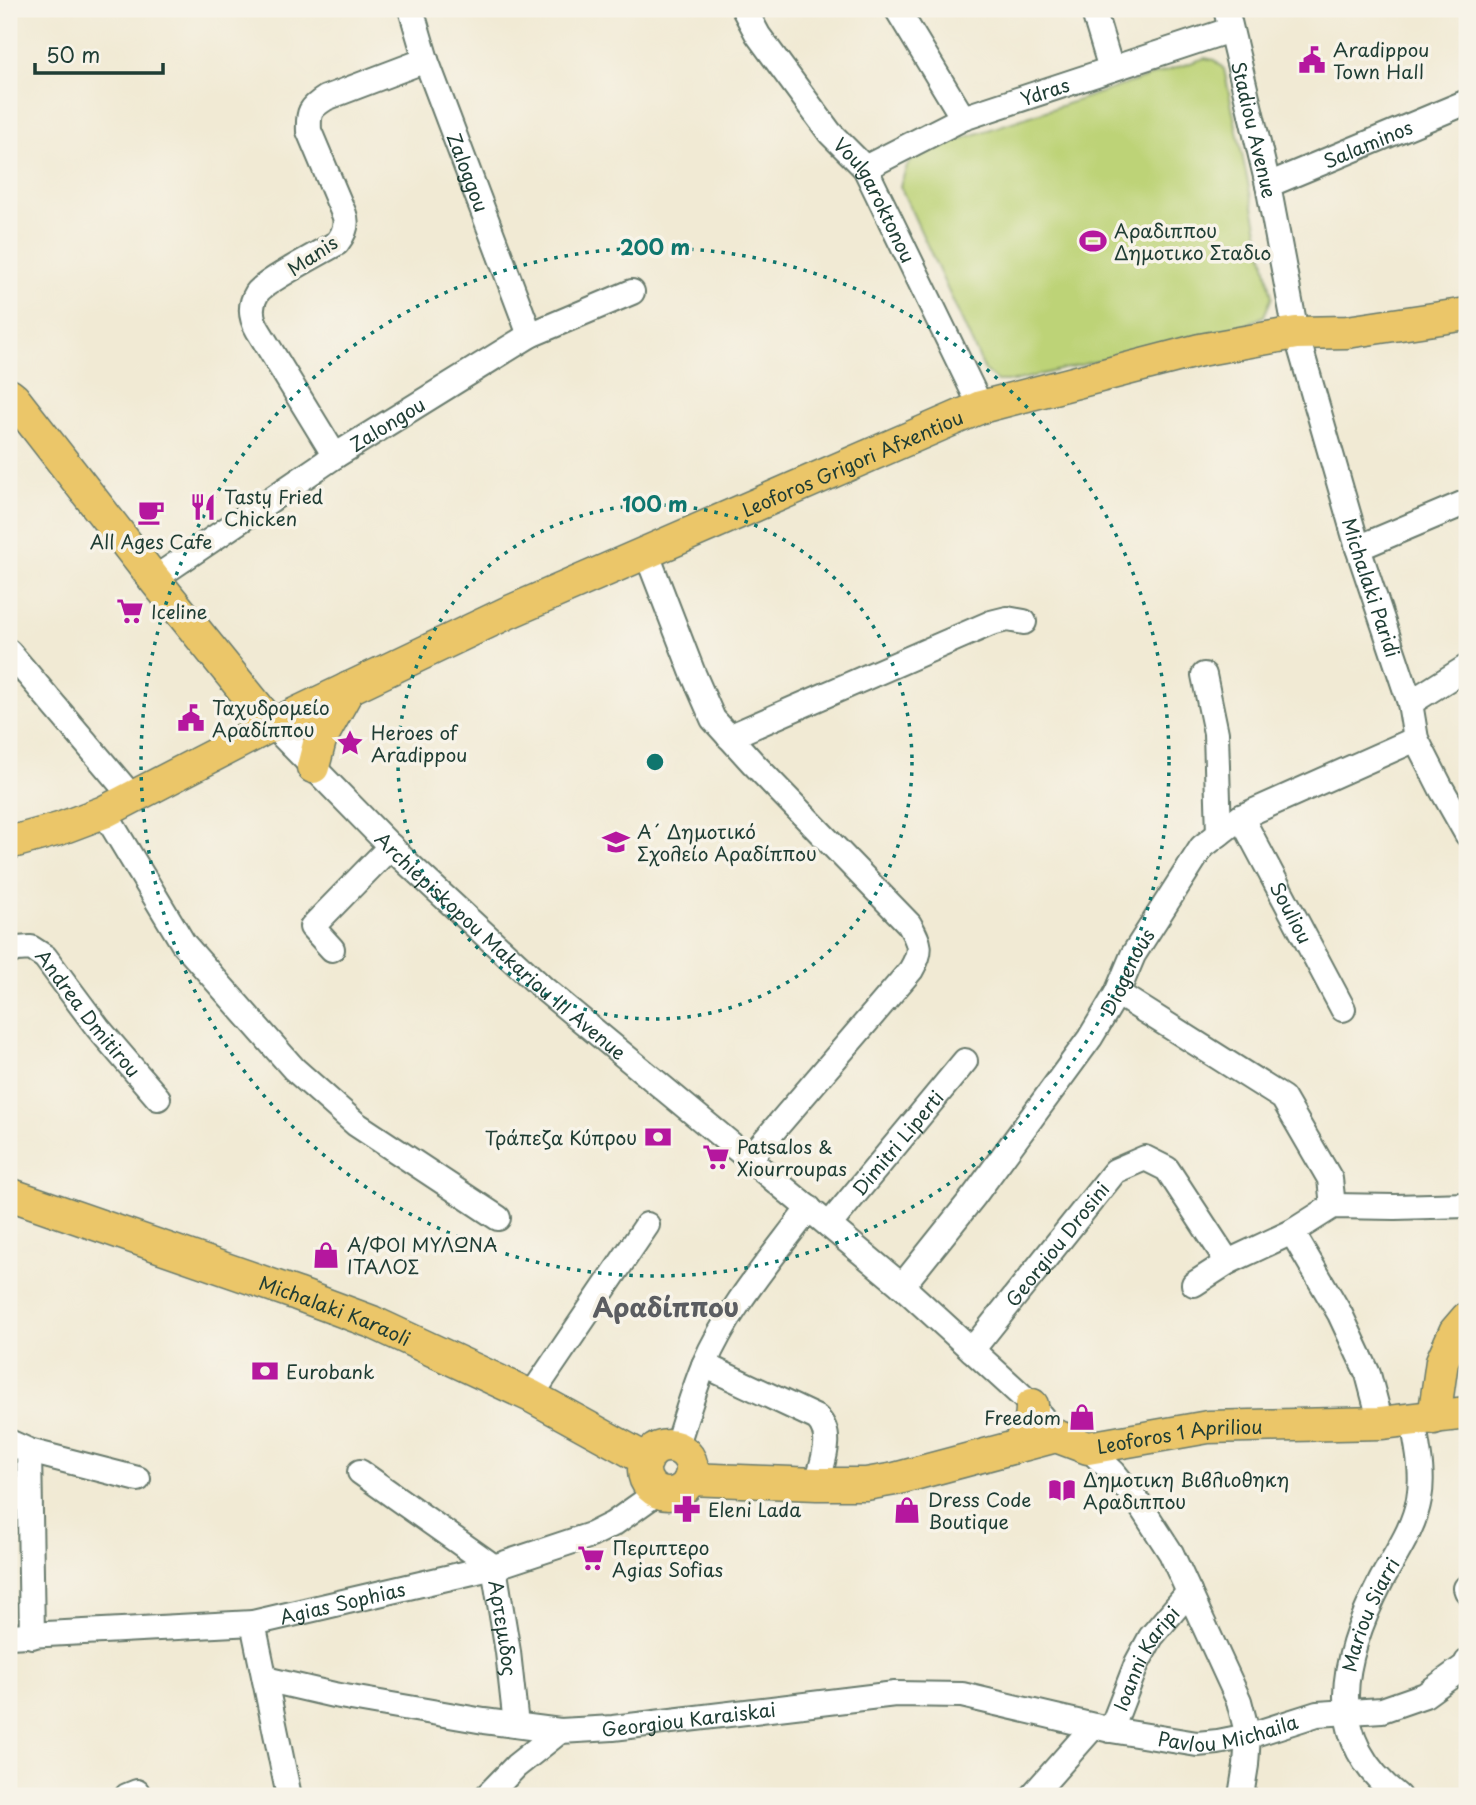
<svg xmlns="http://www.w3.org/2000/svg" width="1476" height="1805" viewBox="0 0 1476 1805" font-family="'Playpen Sans',sans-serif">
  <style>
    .pitch { fill: #bdd377; stroke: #6e8856; stroke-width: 2 }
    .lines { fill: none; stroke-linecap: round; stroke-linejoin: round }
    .minor-casing { stroke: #687a6c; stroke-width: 28 }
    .major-casing { stroke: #687a6c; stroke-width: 35 }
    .minor { stroke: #fff; stroke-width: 24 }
    .major { stroke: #ebc669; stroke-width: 32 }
    .ring { fill: none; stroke: #0f766e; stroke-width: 3.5; stroke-dasharray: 3.5 7 }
    .labels { text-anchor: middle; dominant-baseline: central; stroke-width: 7; stroke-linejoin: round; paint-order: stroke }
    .poi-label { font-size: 19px; fill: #1f3d34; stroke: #f7f3e8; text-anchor: start }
    .street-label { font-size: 19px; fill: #1f3d34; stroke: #f7f3e8 }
    .district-label { font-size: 26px; font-weight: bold; fill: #5b5d61; stroke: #f7f3e8 }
    .centre { fill: #0f766e; stroke: #f7f3e8; stroke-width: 3.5 }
    .ring-label { font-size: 21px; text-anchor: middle; font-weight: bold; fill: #0f766e; stroke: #f7f3e8; stroke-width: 7; stroke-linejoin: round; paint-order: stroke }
  </style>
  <rect width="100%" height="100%" fill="#f7f3e8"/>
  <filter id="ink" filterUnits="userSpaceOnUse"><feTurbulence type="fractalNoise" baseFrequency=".0143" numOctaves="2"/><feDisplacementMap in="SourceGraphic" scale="14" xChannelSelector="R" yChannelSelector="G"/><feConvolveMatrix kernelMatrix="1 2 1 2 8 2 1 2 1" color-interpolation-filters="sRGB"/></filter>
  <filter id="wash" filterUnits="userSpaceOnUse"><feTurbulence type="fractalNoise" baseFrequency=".00686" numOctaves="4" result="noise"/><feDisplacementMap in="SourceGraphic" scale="28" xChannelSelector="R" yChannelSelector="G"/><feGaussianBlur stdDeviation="1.57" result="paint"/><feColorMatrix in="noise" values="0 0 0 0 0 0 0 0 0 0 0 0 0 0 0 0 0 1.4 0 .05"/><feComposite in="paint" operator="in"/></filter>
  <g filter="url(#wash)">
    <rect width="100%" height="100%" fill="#f1ead4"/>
    <!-- pitch -->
    <path class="pitch" d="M 1205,58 L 1214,60 L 1224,69 L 1272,297 L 1264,316 L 1246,325 L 1014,381 L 997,381 L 985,371 L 900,186 L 907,166 L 919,153 Z"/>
  </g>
  <g filter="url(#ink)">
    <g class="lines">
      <defs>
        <g id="minor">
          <path id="s1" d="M 411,9 L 426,60 L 530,335"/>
          <path id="s2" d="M 744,9 L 758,35 L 830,133 L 865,168 L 981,407"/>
          <path d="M 897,9 L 963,118"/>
          <path d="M 1093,9 L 1111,69"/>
          <path id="s3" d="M 1226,9 L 1268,185 L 1296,333 L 1358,548 L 1410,703 L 1416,739 L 1441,788 L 1467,834"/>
          <path id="s4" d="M 865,168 L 963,118 L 1230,30"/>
          <path id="s5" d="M 1268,185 L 1467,102"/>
          <path d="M 335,456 L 258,330 C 251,318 249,306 257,293 C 264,282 322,252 337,243 C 344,234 348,224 344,214 L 309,131 C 308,112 310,108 326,98 L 426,60"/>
          <path d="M 1358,548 L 1467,502"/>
          <path d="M 646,552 L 692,671 L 713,719 L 753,763 L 909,924 C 920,943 923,950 911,970 L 749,1159"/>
          <path id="s6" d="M 154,579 L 335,456 L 530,335 L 632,292"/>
          <path d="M 9,652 L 132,797"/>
          <path d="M 1204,675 L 1216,733 L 1219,834"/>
          <path d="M 1410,703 L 1467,667"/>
          <path id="s7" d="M 272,725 L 402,858 L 544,989 L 902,1286 L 1032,1405 L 1043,1419"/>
          <path d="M 729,737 L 991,623 L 1007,619 L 1024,622"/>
          <path d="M 104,812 L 183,943 L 294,1069 L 356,1124 L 498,1218"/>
          <path id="s8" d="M 1241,817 L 1343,1009"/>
          <path d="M 332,949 L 312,927 L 391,846"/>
          <path id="s9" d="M 9,952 L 17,949 L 31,948 L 45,957 L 98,1028 L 158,1098"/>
          <path d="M 1117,993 L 1283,1098 L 1330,1179 L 1333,1206"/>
          <path id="s10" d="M 829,1225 L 965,1061"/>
          <path d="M 1292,1232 L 1340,1314 L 1368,1374 L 1381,1423"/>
          <path d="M 1194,1284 L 1228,1262 L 1292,1232 L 1333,1206 L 1395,1207 L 1467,1205"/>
          <path id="s11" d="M 902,1286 L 974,1196 L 1090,1038 L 1117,993 L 1133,955 L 1202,847 L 1241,817 L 1416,739"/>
          <path id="s12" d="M 972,1350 L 1115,1171 L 1145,1158 L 1167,1169 L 1228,1262"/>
          <path d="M 704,1365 L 817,1418 C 835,1436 822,1462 817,1484"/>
          <path d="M 531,1396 L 647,1225"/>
          <path d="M 9,1442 L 29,1451 L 138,1479"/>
          <path d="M 676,1448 C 685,1420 693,1392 704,1365 C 728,1308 772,1258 809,1208"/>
          <path d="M 1088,1448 L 1114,1473 L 1140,1505 L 1171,1553 L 1239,1701 L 1248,1736 L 1246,1765 L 1241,1796"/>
          <path d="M 29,1451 L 32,1636"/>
          <path id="s13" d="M 360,1472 L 494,1567 L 508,1652 L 516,1725"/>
          <path d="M 1466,1588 L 1467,1591"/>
          <path d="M 253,1623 L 289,1796"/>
          <path id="s14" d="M 9,1636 L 253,1623 L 494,1567 L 591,1535 L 613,1524 L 658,1492"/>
          <path id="s15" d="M 265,1679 L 334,1695 L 484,1721 L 560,1731 L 613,1728 L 895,1694 L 962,1695 L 1111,1730 L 1197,1744 L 1218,1742 L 1248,1736 L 1317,1714 L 1382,1710 L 1425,1695 L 1465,1666 L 1467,1662"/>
          <path id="s16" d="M 1111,1730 L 1137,1663 L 1151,1637 L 1189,1592"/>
          <path d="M 127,1796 L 137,1792"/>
          <path d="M 487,1796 L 516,1766 L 560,1731"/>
          <path d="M 1032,1796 L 1094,1726"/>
          <path id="s17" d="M 1398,1796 C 1321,1737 1342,1657 1381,1581 C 1395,1555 1414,1529 1419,1499 C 1424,1473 1417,1446 1413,1420"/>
        </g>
        <g id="major">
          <path d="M 9,395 L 14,399 L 154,579 L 272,725"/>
          <path d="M 313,767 L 320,740 L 349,688"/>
          <path id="s18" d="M 9,843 L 59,829 L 104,812 L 272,725 L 507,613 L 981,407 L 1200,350 L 1296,333 L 1347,332 L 1467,314"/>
          <path id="s19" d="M 9,1194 L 297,1294 L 372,1322 L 531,1396 L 647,1460"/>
          <path d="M 1434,1418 L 1442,1361 L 1455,1332 L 1467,1318"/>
          <circle cx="668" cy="1470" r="24"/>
          <path d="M 1016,1447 C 1028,1431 1032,1425 1032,1405"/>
          <path id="s20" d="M 690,1479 L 817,1484 L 866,1484 L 895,1479 L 1056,1436 L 1088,1448 L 1208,1427 L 1381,1423 L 1467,1413"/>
        </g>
      </defs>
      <!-- minor casing -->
      <use href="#minor" class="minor-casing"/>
      <!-- major casing -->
      <use href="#major" class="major-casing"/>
      <!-- minor -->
      <use href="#minor" class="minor"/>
      <!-- major -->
      <use href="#major" class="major"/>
    </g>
  </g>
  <!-- distance rings -->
  <g class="ring">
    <circle cx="655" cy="762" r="257"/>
    <circle cx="655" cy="762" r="514"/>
  </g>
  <!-- icons -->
  <defs>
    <symbol id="civic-bare" viewBox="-9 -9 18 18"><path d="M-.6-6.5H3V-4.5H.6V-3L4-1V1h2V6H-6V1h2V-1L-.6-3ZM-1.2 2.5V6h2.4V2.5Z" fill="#b5179e" stroke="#f7f3e8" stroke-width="2.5" paint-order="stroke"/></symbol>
    <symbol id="stadium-bare" viewBox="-9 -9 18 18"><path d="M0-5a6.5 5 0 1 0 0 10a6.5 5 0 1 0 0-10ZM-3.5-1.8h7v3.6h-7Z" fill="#b5179e" stroke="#f7f3e8" stroke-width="2.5" paint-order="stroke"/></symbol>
    <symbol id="restaurant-bare" viewBox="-9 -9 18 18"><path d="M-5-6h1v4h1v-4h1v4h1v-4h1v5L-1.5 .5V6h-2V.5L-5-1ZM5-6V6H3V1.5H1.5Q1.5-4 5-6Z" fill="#b5179e" stroke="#f7f3e8" stroke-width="2.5" paint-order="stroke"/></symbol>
    <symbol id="cafe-bare" viewBox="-9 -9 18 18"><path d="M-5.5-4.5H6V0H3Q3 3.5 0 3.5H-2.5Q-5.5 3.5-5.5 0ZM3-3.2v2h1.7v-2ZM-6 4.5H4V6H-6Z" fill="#b5179e" stroke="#f7f3e8" stroke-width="2.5" paint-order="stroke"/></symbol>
    <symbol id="supermarket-bare" viewBox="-9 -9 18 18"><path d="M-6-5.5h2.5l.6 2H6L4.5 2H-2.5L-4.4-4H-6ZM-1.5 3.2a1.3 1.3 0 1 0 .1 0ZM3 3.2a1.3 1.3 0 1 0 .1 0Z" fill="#b5179e" stroke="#f7f3e8" stroke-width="2.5" paint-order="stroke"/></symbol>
    <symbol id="sight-bare" viewBox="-9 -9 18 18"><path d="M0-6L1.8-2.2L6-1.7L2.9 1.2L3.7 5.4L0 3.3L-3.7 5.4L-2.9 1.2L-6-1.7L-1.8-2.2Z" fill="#b5179e" stroke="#f7f3e8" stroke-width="2.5" paint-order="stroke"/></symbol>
    <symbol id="school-bare" viewBox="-9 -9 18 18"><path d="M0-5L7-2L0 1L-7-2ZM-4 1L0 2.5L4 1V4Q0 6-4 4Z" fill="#b5179e" stroke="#f7f3e8" stroke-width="2.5" paint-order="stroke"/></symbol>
    <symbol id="bank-bare" viewBox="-9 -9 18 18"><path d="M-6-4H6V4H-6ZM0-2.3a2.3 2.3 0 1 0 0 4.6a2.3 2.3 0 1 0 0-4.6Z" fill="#b5179e" stroke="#f7f3e8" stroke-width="2.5" paint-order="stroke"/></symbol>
    <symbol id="shop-bare" viewBox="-9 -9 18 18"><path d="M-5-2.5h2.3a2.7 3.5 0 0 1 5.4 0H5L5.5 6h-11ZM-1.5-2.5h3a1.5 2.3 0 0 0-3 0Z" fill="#b5179e" stroke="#f7f3e8" stroke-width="2.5" paint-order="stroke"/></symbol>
    <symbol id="library-bare" viewBox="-9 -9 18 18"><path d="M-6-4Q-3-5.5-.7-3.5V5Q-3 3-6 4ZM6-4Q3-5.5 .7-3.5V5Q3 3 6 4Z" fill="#b5179e" stroke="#f7f3e8" stroke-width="2.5" paint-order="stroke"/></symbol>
    <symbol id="pharmacy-bare" viewBox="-9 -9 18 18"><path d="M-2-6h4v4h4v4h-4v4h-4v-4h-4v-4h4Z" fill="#b5179e" stroke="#f7f3e8" stroke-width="2.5" paint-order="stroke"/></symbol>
  </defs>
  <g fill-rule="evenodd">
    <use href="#civic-bare" x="1293" y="41" width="38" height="38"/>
    <use href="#stadium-bare" x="1074" y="222" width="38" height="38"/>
    <use href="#restaurant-bare" x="184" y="488" width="38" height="38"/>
    <use href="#cafe-bare" x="132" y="493" width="38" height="38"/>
    <use href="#supermarket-bare" x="111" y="592" width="38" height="38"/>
    <use href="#civic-bare" x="172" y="699" width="38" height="38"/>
    <use href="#sight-bare" x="331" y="724" width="38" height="38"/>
    <use href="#school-bare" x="597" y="823" width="38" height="38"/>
    <use href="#bank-bare" x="639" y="1118" width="38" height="38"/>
    <use href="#supermarket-bare" x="697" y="1138" width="38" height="38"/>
    <use href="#shop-bare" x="307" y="1236" width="38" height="38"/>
    <use href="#bank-bare" x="246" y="1352" width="38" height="38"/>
    <use href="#shop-bare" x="1063" y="1398" width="38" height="38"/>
    <use href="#library-bare" x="1043" y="1471" width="38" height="38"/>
    <use href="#pharmacy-bare" x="668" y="1490" width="38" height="38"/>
    <use href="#shop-bare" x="888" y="1491" width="38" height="38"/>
    <use href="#supermarket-bare" x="572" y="1539" width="38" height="38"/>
  </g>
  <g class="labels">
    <!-- poi labels -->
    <g class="poi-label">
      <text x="1333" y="49">Aradippou<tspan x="1333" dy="22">Town Hall</tspan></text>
      <text x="1114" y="230">Αραδιππου<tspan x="1114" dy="22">Δημοτικο Σταδιο</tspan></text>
      <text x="224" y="496">Tasty Fried<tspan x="224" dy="22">Chicken</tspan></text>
      <text x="151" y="541" text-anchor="middle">All Ages Cafe</text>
      <text x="151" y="611">Iceline</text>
      <text x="212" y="707">Ταχυδρομείο<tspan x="212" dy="22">Αραδίππου</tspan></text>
      <text x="371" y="732">Heroes of<tspan x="371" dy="22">Aradippou</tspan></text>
      <text x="637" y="831">Α´ Δημοτικό<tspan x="637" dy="22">Σχολείο Αραδίππου</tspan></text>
      <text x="637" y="1137" text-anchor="end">Τράπεζα Κύπρου</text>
      <text x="737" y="1146">Patsalos &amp;<tspan x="737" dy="22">Xiourroupas</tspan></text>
      <text x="347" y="1244">Α/ΦΟΙ ΜΥΛΩΝΑ<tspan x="347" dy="22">ΙΤΑΛΟΣ</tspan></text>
      <text x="286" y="1371">Eurobank</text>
      <text x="1061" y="1417" text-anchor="end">Freedom</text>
      <text x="1083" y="1479">Δημοτικη Βιβλιοθηκη<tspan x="1083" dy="22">Αραδιππου</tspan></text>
      <text x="928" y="1499">Dress Code<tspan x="928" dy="22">Boutique</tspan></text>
      <text x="708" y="1509">Eleni Lada</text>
      <text x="612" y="1547">Περιπτερο<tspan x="612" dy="22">Agias Sofias</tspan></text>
    </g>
    <!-- street labels -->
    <g class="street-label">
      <text stroke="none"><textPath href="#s4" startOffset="196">Ydras</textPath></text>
      <text stroke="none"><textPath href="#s3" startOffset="124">Stadiou Avenue</textPath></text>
      <text stroke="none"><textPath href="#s5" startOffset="108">Salaminos</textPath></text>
      <text stroke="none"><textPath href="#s1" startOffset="173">Zaloggou</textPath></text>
      <text stroke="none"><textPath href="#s2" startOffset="233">Voulgaroktonou</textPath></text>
      <text transform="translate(312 255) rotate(-34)">Manis</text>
      <text stroke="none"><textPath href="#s6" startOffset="280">Zalongou</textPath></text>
      <text stroke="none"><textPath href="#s18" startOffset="926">Leoforos Grigori Afxentiou</textPath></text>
      <text stroke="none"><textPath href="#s3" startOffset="597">Michalaki Paridi</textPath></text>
      <text stroke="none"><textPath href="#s8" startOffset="108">Souliou</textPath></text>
      <text stroke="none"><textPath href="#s7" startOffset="318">Archiepiskopou Makariou III Avenue</textPath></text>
      <text stroke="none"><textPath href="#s11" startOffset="387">Diogenous</textPath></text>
      <text stroke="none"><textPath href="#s9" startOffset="110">Andrea Dmitirou</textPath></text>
      <text stroke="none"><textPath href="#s10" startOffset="107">Dimitri Liperti</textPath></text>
      <text stroke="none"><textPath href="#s12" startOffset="136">Georgiou Drosini</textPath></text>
      <text stroke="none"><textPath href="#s19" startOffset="346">Michalaki Karaoli</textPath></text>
      <text stroke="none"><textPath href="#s20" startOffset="499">Leoforos 1 Apriliou</textPath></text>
      <text stroke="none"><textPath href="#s14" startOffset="336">Agias Sophias</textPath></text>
      <text stroke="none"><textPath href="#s17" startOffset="203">Mariou Siarri</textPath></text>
      <text stroke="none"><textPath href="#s13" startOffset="226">Αρτεμιδος</textPath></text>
      <text stroke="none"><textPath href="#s16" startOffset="80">Ioanni Karipi</textPath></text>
      <text stroke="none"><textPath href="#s15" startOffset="429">Georgiou Karaiskai</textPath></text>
      <text stroke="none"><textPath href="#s15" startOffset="976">Pavlou Michaila</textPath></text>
    </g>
    <!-- district labels -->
    <g class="district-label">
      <text x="666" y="1306">Αραδίππου</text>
    </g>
  </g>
  <circle cx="655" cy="762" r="10" class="centre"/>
  <g class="ring-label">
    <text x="655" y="255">200 m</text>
    <text x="655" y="512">100 m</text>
  </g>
  <!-- margin -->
  <rect width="1476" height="1805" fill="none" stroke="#f7f3e8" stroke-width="35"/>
  <!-- scale -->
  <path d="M35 63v10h128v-10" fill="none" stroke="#1f3d34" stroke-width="3.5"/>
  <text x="46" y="63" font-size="21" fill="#1f3d34" stroke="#f7f3e8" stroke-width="5" paint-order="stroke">50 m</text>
</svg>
